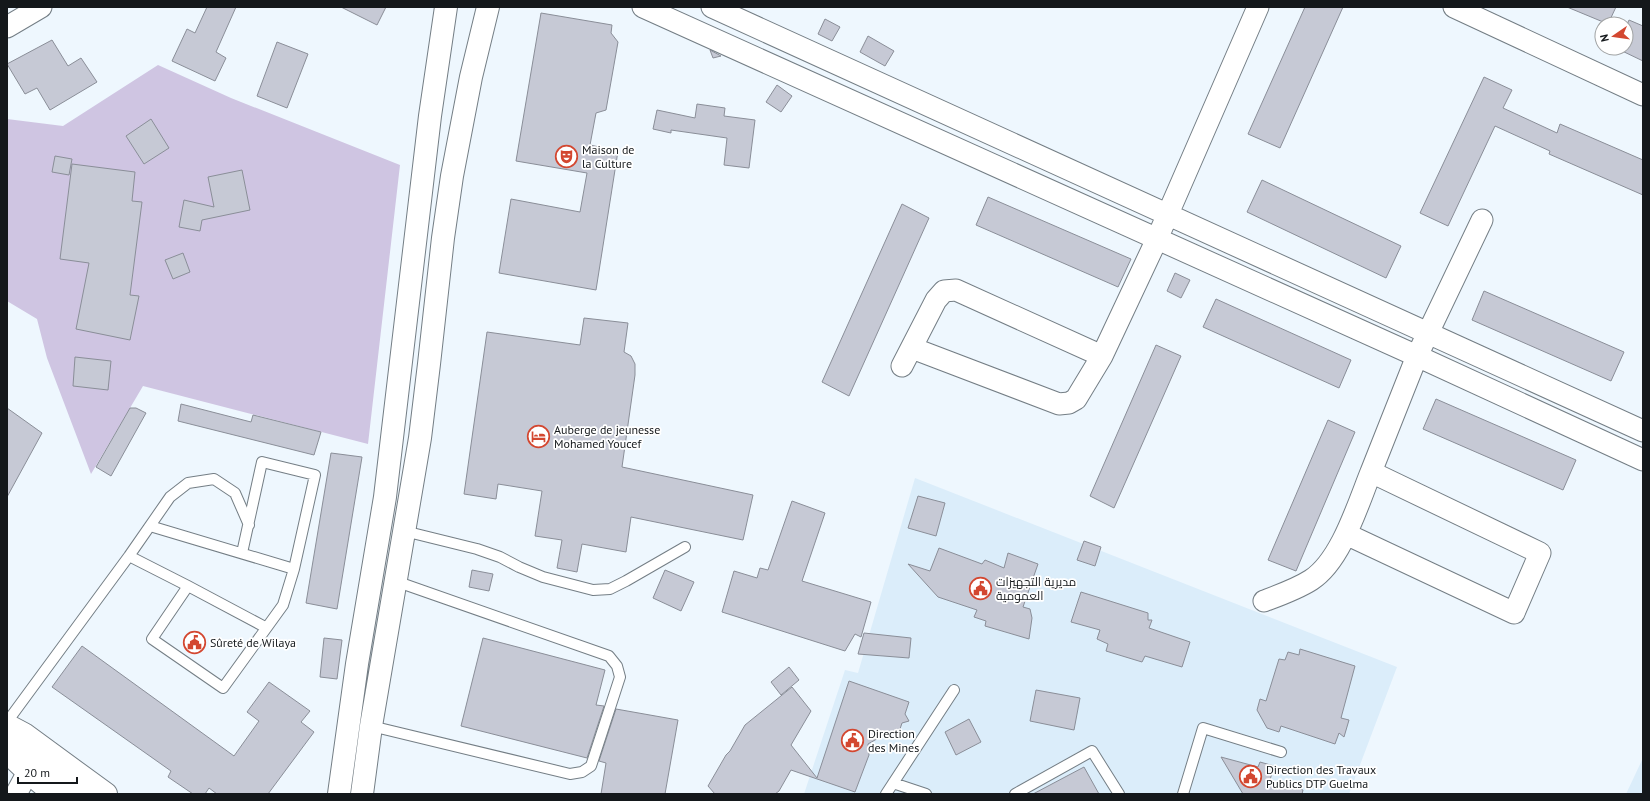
<svg xmlns="http://www.w3.org/2000/svg" width="1650" height="801" viewBox="0 0 1650 801" font-family="'PT Sans',Cairo,sans-serif">
  <style>
    .built { fill: #dbedfa }
    .green { fill: #cfc5e2 }
    .building { fill: #c6c9d5; stroke: #8a8e98 }
    .lines { fill: none; stroke-linecap: round; stroke-linejoin: round }
    .service-casing { stroke: #747e85; stroke-width: 12 }
    .minor-casing { stroke: #747e85; stroke-width: 23 }
    .tertiary-casing { stroke: #747e85; stroke-width: 24 }
    .service { stroke: #fff; stroke-width: 10 }
    .minor { stroke: #fff; stroke-width: 21 }
    .tertiary { stroke: #fff; stroke-width: 22 }
    .labels { text-anchor: middle; dominant-baseline: central; stroke-width: 3.5; stroke-linejoin: round; paint-order: stroke }
    .poi-label { font-size: 12px; fill: #14181b; stroke: #fff; text-anchor: start }
  </style>
  <rect width="100%" height="100%" fill="#eef7fe"/>
  <!-- built -->
  <path class="built" d="M 915,478 L 1397,667 L 1349,794 L 804,794 L 845,670 L 858,673 Z
    M 1643,758 L 1643,794 L 1626,794 Z"/>
  <!-- green -->
  <path class="green" d="M 158,65 L 231,98 L 400,165 L 368,444 L 143,386 L 91,474 L 47,358 L 37,319 L 7,301 L 7,119 L 63,126 Z"/>
  <!-- building -->
  <path class="building" d="M 207,7 L 236,7 L 216,52 L 226,58 L 215,81 L 172,61 L 187,29 L 195,33 Z
    M 341,7 L 386,7 L 377,25 Z
    M 1305,7 L 1343,7 L 1280,148 L 1248,134 Z
    M 1567,7 L 1616,7 L 1608,24 Z
    M 541,13 L 612,25 L 611,33 L 618,42 L 606,110 L 596,113 L 590,145 L 618,151 L 596,290 L 499,273 L 511,199 L 580,212 L 587,173 L 516,161 Z
    M 825,19 L 840,27 L 832,41 L 818,34 Z
    M 1629,20 L 1643,26 L 1643,61 L 1618,49 L 1626,48 L 1626,27 Z
    M 868,36 L 894,51 L 885,66 L 860,52 Z
    M 52,40 L 68,66 L 81,58 L 97,82 L 50,110 L 37,88 L 25,94 L 7,64 Z
    M 277,42 L 308,54 L 287,108 L 257,96 Z
    M 710,50 L 721,56 L 713,58 Z
    M 1484,77 L 1512,90 L 1503,108 L 1557,133 L 1560,124 L 1643,160 L 1643,195 L 1549,154 L 1550,151 L 1495,126 L 1448,226 L 1420,213 Z
    M 777,85 L 792,96 L 781,112 L 766,102 Z
    M 697,104 L 725,108 L 724,116 L 755,120 L 749,168 L 724,165 L 727,138 L 671,130 L 671,133 L 653,129 L 657,110 L 695,118 Z
    M 151,119 L 169,148 L 144,164 L 126,136 Z
    M 55,156 L 72,159 L 69,175 L 52,172 Z
    M 72,164 L 135,172 L 132,201 L 142,202 L 130,295 L 139,296 L 130,340 L 76,329 L 89,263 L 60,259 Z
    M 242,170 L 250,210 L 202,220 L 200,231 L 179,227 L 184,200 L 214,207 L 208,177 Z
    M 1262,180 L 1401,246 L 1386,278 L 1247,212 Z
    M 988,197 L 1131,259 L 1118,287 L 976,225 Z
    M 902,204 L 929,218 L 849,396 L 822,382 Z
    M 183,253 L 190,272 L 173,279 L 165,260 Z
    M 1175,273 L 1190,280 L 1181,298 L 1167,291 Z
    M 1484,291 L 1624,352 L 1611,381 L 1472,320 Z
    M 1216,299 L 1351,360 L 1339,388 L 1203,327 Z
    M 584,318 L 628,323 L 624,352 L 631,356 L 635,364 L 635,375 L 622,467 L 753,495 L 743,540 L 631,517 L 626,552 L 582,544 L 577,572 L 557,568 L 562,540 L 535,536 L 542,491 L 498,484 L 496,499 L 464,494 L 487,332 L 580,345 Z
    M 1156,345 L 1181,356 L 1114,508 L 1090,496 Z
    M 75,357 L 111,361 L 108,390 L 73,386 Z
    M 1436,399 L 1576,460 L 1563,490 L 1423,429 Z
    M 181,404 L 251,422 L 253,415 L 321,432 L 314,455 L 178,421 Z
    M 7,408 L 42,433 L 7,497 Z
    M 130,408 L 136,408 L 146,413 L 111,476 L 96,467 Z
    M 1328,420 L 1355,432 L 1296,571 L 1268,560 Z
    M 331,453 L 362,457 L 337,609 L 306,603 Z
    M 918,496 L 945,503 L 936,536 L 908,528 Z
    M 792,501 L 825,513 L 802,581 L 871,602 L 861,637 L 855,634 L 845,651 L 722,612 L 734,571 L 757,578 L 760,568 L 768,570 Z
    M 1084,541 L 1101,547 L 1095,566 L 1077,560 Z
    M 939,548 L 982,564 L 985,560 L 1004,568 L 1008,553 L 1038,564 L 1023,607 L 1030,609 L 1032,618 L 1029,639 L 985,626 L 986,621 L 974,617 L 977,610 L 938,597 L 908,564 L 930,571 Z
    M 472,570 L 493,574 L 489,591 L 469,587 Z
    M 665,570 L 694,582 L 681,611 L 653,598 Z
    M 1081,592 L 1148,613 L 1148,620 L 1152,620 L 1149,628 L 1190,642 L 1182,667 L 1145,656 L 1142,662 L 1106,651 L 1108,644 L 1097,639 L 1100,630 L 1071,622 Z
    M 864,633 L 911,638 L 909,658 L 858,654 Z
    M 324,638 L 342,640 L 337,679 L 320,677 Z
    M 483,638 L 605,670 L 596,705 L 604,706 L 587,758 L 461,726 Z
    M 82,646 L 234,756 L 259,721 L 247,712 L 269,682 L 310,711 L 301,722 L 314,732 L 268,794 L 217,794 L 209,788 L 205,794 L 193,794 L 168,777 L 171,771 L 52,687 Z
    M 1300,649 L 1355,666 L 1341,718 L 1349,720 L 1344,737 L 1339,733 L 1335,744 L 1281,726 L 1279,732 L 1267,728 L 1257,710 L 1260,699 L 1266,701 L 1279,659 L 1285,660 L 1288,652 L 1299,655 Z
    M 789,667 L 799,680 L 781,695 L 771,682 Z
    M 849,681 L 909,702 L 905,714 L 909,721 L 902,723 L 898,735 L 889,732 L 868,744 L 869,755 L 855,792 L 791,770 L 779,791 L 775,794 L 715,794 L 708,786 L 726,755 L 730,751 L 745,725 L 792,687 L 811,711 L 791,745 L 817,778 Z
    M 1036,690 L 1080,698 L 1074,730 L 1030,721 Z
    M 616,709 L 678,720 L 665,794 L 601,794 L 606,763 L 599,761 Z
    M 969,719 L 981,742 L 956,755 L 945,732 Z
    M 1221,757 L 1258,767 L 1260,762 L 1274,766 L 1270,780 L 1303,790 L 1302,794 L 1243,794 Z
    M 1084,767 L 1099,794 L 1033,794 Z"/>
  <g class="lines">
    <defs>
      <path id="service" d="M 150,526 L 294,569
        M 404,531 L 477,549 L 500,557 L 519,567 L 543,577 L 593,590 L 610,589 L 626,581 L 685,547
        M 129,556 L 188,586 L 265,627
        M 188,586 L 152,639 L 223,688 L 283,605 L 294,569 L 315,475 L 262,462 L 242,553
        M 7,722 L 129,556 L 170,497 L 188,483 L 214,479 L 235,493 L 249,525
        M 371,726 L 570,774 L 582,772 L 591,766 L 620,677 L 617,666 L 609,656 L 395,581
        M 893,783 L 926,794
        M 886,794 L 954,690
        M 1015,794 L 1092,751 L 1119,794
        M 1183,794 L 1203,728 L 1281,752"/>
      <path id="minor" d="M 643,7 L 1417,356 L 1643,460
        M 712,7 L 1643,431
        M 1454,7 L 1643,95
        M 7,27 L 41,7
        M 912,348 L 1059,404 L 1069,403 L 1076,399 L 1102,356 L 1157,239 L 1258,7
        M 902,366 L 936,300 L 944,291 L 956,290 L 1102,356
        M 1346,534 L 1514,613 L 1540,553 L 1371,472 L 1417,356 L 1482,220
        M 1264,601 C 1280,595 1297,589 1311,580 C 1341,561 1358,504 1371,472
        M 7,738 L 79,794
        M 16,794 L 28,772"/>
      <path id="tertiary" d="M 7,725 L 24,734 L 106,794
        M 7,752 L 28,772 L 54,794
        M 339,794 L 357,664 L 385,497 L 430,116 L 446,7
        M 362,794 L 371,726 L 420,438 L 429,364 L 443,238 L 452,176 L 471,77 L 488,7"/>
    </defs>
    <!-- service casing -->
    <use href="#service" class="service-casing"/>
    <!-- minor casing -->
    <use href="#minor" class="minor-casing"/>
    <!-- tertiary casing -->
    <use href="#tertiary" class="tertiary-casing"/>
    <!-- service -->
    <use href="#service" class="service"/>
    <!-- minor -->
    <use href="#minor" class="minor"/>
    <!-- tertiary -->
    <use href="#tertiary" class="tertiary"/>
  </g>
  <!-- icons -->
  <defs>
    <symbol id="theatre-ring" viewBox="-11 -11 22 22"><circle r="9.5" fill="#fff" stroke="#d34730" stroke-width="1.5"/><path d="M-5-5.5Q0-4 5-5.5V0Q5 5 0 6Q-5 5-5 0ZM-3.3-2.5H-1v1.5H-3.3ZM1-2.5H3.3v1.5H1ZM-2.8 1Q0 5.5 2.8 1Z" fill="#d34730"/></symbol>
    <symbol id="hotel-ring" viewBox="-11 -11 22 22"><circle r="9.5" fill="#fff" stroke="#d34730" stroke-width="1.5"/><path d="M-6-4.5h1.5V1H6V5H4.5V3h-9V5H-6ZM-4 0a1.8 1.8 0 1 1 3.6 0ZM.5 0V-2.5h3Q6-2.5 6 0Z" fill="#d34730"/></symbol>
    <symbol id="civic-ring" viewBox="-11 -11 22 22"><circle r="9.5" fill="#fff" stroke="#d34730" stroke-width="1.5"/><path d="M-.6-6.5H3V-4.5H.6V-3L4-1V1h2V6H-6V1h2V-1L-.6-3ZM-1.2 2.5V6h2.4V2.5Z" fill="#d34730"/></symbol>
  </defs>
  <g fill-rule="evenodd">
    <use href="#theatre-ring" x="554" y="144" width="25" height="25"/>
    <use href="#hotel-ring" x="526" y="424" width="25" height="25"/>
    <use href="#civic-ring" x="968" y="576" width="25" height="25"/>
    <use href="#civic-ring" x="182" y="630" width="25" height="25"/>
    <use href="#civic-ring" x="840" y="728" width="25" height="25"/>
    <use href="#civic-ring" x="1238" y="764" width="25" height="25"/>
  </g>
  <g class="labels">
    <!-- poi labels -->
    <g class="poi-label">
      <text x="582" y="149">Maison de<tspan x="582" dy="14">la Culture</tspan></text>
      <text x="554" y="429">Auberge de jeunesse<tspan x="554" dy="14">Mohamed Youcef</tspan></text>
      <text x="996" y="581">مديرية التجهيزات<tspan x="996" dy="14">العمومية</tspan></text>
      <text x="210" y="642">Sûreté de Wilaya</text>
      <text x="868" y="733">Direction<tspan x="868" dy="14">des Mines</tspan></text>
      <text x="1266" y="769">Direction des Travaux<tspan x="1266" dy="14">Publics DTP Guelma</tspan></text>
    </g>
  </g>
  <!-- border -->
  <rect width="1650" height="801" fill="none" stroke="#14181b" stroke-width="16"/>
  <!-- north arrow -->
  <g transform="translate(1614 36) rotate(257)"><circle r="19" fill="#ffffff" stroke="#a1a3a4"/>
  <path d="M0-3L7 15L0 10L-7 15Z" fill="#d34730"/>
  <text y="-6" font-size="11" font-weight="bold" text-anchor="middle" fill="#14181b">N</text>
  </g>
  <!-- scale -->
  <path d="M18 777v6h59v-6" fill="none" stroke="#14181b" stroke-width="2"/>
  <text x="24" y="777" font-size="12" fill="#14181b" stroke="#ffffff" stroke-width="3" paint-order="stroke">20 m</text>
</svg>
